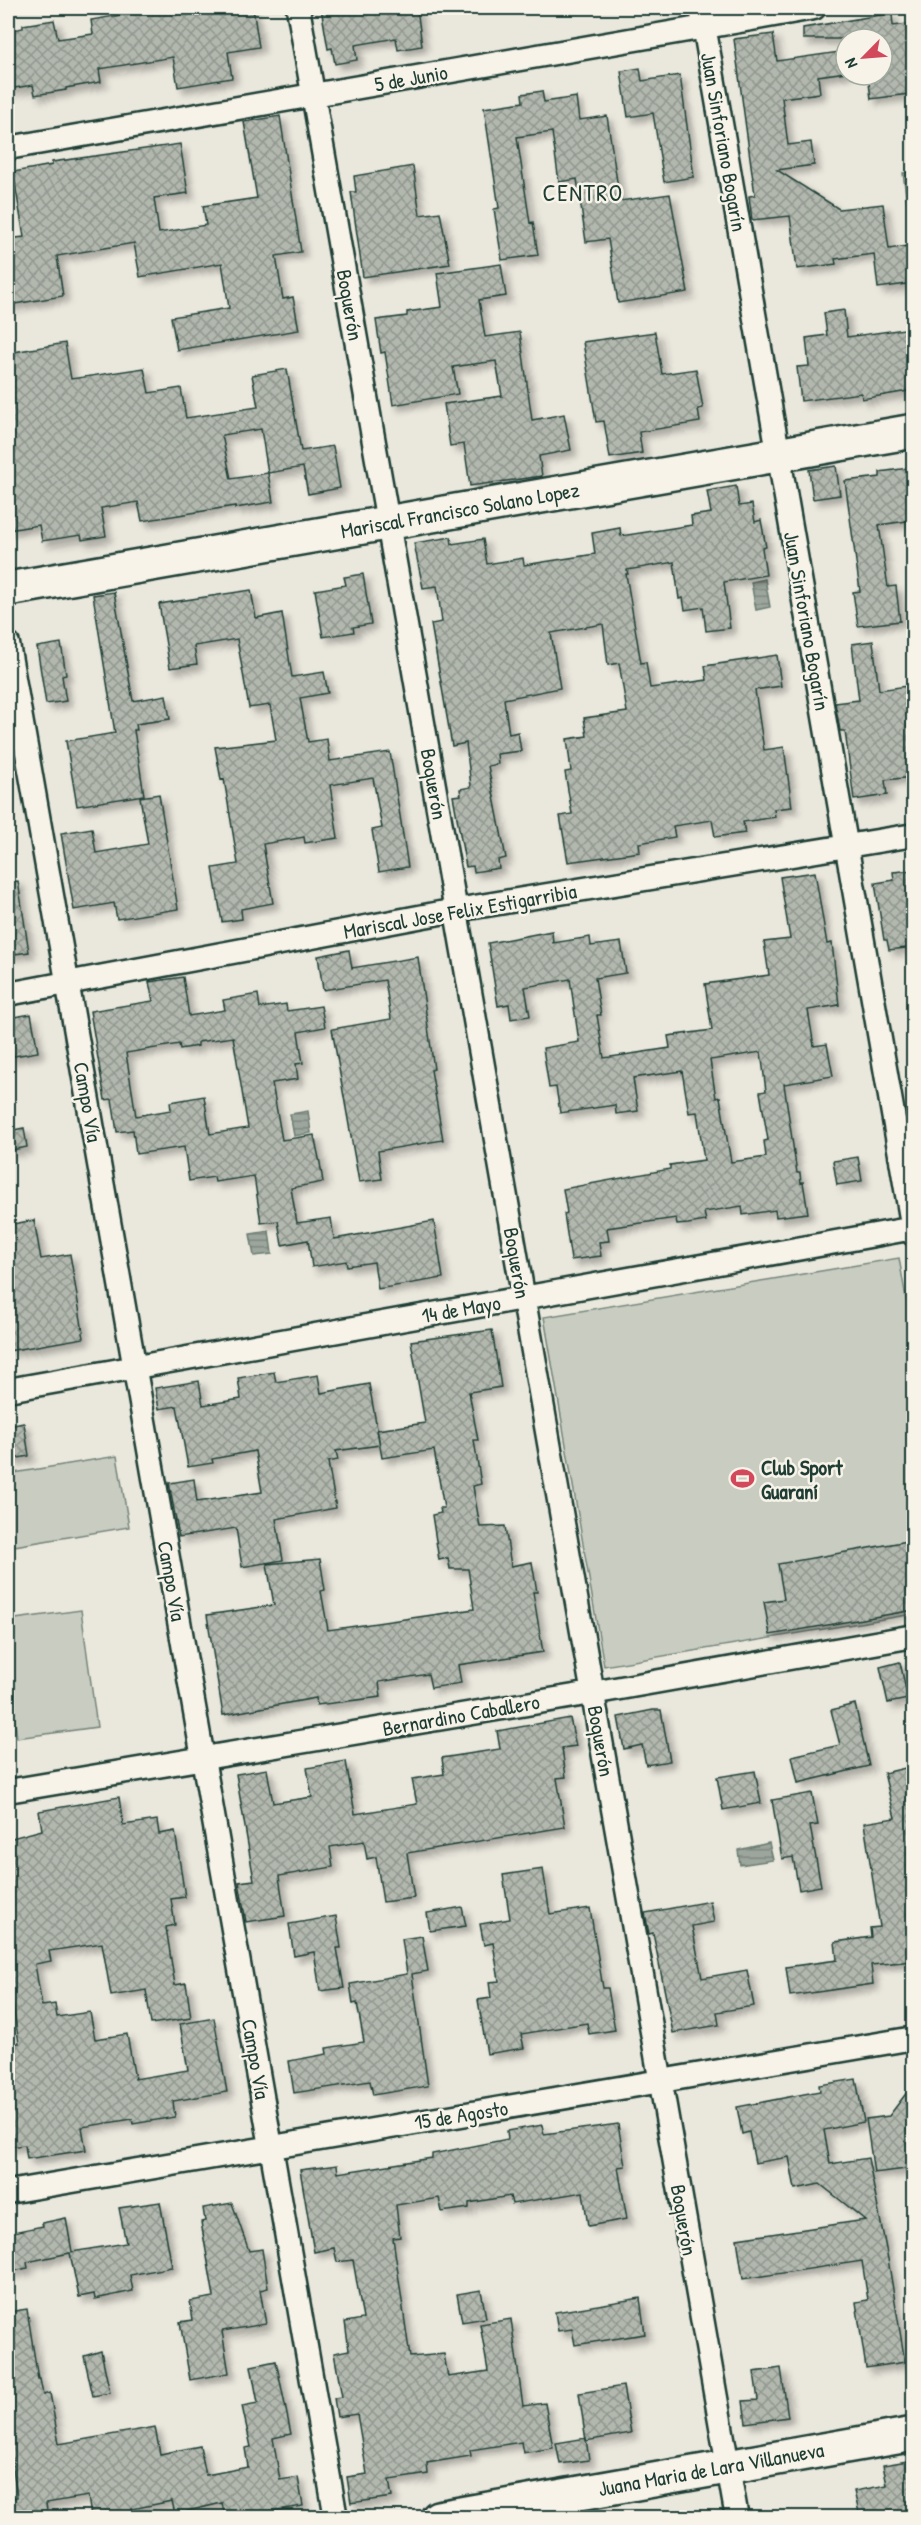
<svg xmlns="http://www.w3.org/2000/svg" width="921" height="2525" viewBox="0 0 921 2525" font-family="'Patrick Hand',sans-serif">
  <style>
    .grass { fill: #c8ccc1; stroke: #74847a; stroke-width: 1.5 }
    .water { fill: url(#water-rules); stroke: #6a7c72; stroke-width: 1.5 }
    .building { fill: url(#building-cross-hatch); stroke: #1f3d34; stroke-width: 1.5; fill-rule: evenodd; filter: url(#shadow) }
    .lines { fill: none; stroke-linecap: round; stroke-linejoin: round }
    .street-casing { stroke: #1f3d34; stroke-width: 27 }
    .secondary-casing { stroke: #1f3d34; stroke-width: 38 }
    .street { stroke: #f7f3e8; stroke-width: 22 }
    .secondary { stroke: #f7f3e8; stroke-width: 33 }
    .labels { text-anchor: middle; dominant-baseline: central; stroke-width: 5; stroke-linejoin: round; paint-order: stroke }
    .street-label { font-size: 21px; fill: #1f3d34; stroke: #f7f3e8 }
    .poi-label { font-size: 21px; font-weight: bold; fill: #1f3d34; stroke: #f7f3e8; text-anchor: start }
    .quarter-label { font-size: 24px; letter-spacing: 1.5px; fill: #1f3d34; stroke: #f7f3e8 }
  </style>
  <defs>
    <pattern id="water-rules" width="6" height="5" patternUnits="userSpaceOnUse" patternTransform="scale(1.5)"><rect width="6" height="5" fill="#9ca69c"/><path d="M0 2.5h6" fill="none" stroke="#7f8880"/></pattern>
    <pattern id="building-cross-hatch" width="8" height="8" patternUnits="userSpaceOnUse" patternTransform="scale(1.5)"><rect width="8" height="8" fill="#b2b8ae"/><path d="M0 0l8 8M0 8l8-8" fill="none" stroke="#90978e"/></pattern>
    <filter id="shadow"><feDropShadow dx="5.5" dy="5.5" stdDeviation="3" flood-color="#0004"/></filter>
  </defs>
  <rect width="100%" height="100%" fill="#eae8dd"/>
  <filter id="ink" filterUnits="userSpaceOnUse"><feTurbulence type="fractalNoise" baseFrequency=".0167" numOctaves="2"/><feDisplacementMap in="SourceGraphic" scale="12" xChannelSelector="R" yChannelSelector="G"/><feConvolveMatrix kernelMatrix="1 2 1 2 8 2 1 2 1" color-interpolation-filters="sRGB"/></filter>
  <g filter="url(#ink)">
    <!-- grass -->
    <path class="grass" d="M 899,1258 L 914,1344 L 913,1614 L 604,1666 L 544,1317 Z
      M 117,1456 L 129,1527 L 8,1547 L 8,1474 Z
      M 81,1610 L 97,1727 L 17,1738 L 8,1668 L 8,1620 Z"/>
    <!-- water -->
    <path class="water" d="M 913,172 L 913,202 L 907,203 L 903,173 Z
      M 765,579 L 770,607 L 756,610 L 751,582 Z
      M 308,1111 L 311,1133 L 294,1136 L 290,1114 Z
      M 269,1231 L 272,1254 L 254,1256 L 250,1234 Z
      M 769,1843 L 773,1860 L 740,1865 L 738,1850 Z"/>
    <!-- building -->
    <path class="building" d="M 120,8 L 152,8 L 152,11 L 176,8 L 253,8 L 259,47 L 228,52 L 232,78 L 178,87 L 173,57 L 99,69 L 101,82 L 66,88 L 66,90 L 35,95 L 33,85 L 8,89 L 8,31 L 23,28 L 23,25 L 54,20 L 58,39 L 93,34 L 91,20 L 121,15 Z
      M 321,8 L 417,8 L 422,46 L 398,50 L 396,38 L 355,45 L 357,60 L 335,64 L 332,48 L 328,49 Z
      M 892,13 L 893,26 L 914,23 L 914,85 L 908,85 L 909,94 L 871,99 L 868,75 L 882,75 L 882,39 L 803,39 L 803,28 Z
      M 773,34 L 777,61 L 846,51 L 846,72 L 818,76 L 820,93 L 782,98 L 788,145 L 811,142 L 814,165 L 777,170 L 839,209 L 883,204 L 889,249 L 914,245 L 914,283 L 878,288 L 874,254 L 835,259 L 836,264 L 797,269 L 790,216 L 752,220 L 749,196 L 755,195 L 734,39 Z
      M 640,68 L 642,81 L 680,75 L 694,177 L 664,182 L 653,113 L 628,117 L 621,71 Z
      M 542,91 L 544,102 L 576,97 L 579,120 L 607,116 L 620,201 L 670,194 L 688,292 L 618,303 L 608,239 L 586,242 L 577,179 L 559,182 L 552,132 L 517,137 L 530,223 L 533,222 L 538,255 L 502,260 L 494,209 L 499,208 L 484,108 L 523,102 L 522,94 Z
      M 280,116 L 301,252 L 276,256 L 283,299 L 293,297 L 299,330 L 177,350 L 171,317 L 229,308 L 222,263 L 140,277 L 134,243 L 57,256 L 63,296 L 8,305 L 8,239 L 24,237 L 13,172 L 52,165 L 52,162 L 180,144 L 188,193 L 154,198 L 159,233 L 206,225 L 203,206 L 257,198 L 244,122 Z
      M 413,166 L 420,215 L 440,212 L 450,264 L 363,277 L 351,192 L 356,192 L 354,176 Z
      M 501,264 L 506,296 L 479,300 L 485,337 L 520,332 L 532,420 L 564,414 L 571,450 L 539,456 L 542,476 L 470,486 L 464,444 L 450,446 L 444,404 L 502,396 L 496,361 L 453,367 L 458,394 L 393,405 L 385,352 L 381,353 L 376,320 L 407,316 L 407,312 L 442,307 L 437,273 Z
      M 844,310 L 847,337 L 911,328 L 914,390 L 862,399 L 861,393 L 801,401 L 797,367 L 809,366 L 806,338 L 827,335 L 824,313 Z
      M 655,332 L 662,374 L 696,369 L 703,408 L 698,409 L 700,422 L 639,432 L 642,453 L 610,458 L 604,421 L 596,422 L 583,342 Z
      M 65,343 L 71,379 L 144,368 L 149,393 L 181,388 L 186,418 L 258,407 L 252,375 L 287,369 L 301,451 L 333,446 L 340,488 L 308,494 L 303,467 L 268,473 L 273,502 L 235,508 L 235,506 L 142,521 L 138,502 L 101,508 L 106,536 L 82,540 L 81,535 L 42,541 L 39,525 L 8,530 L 8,353 ZM 261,429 L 268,473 L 231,479 L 222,435 Z
      M 836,466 L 840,495 L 813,499 L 809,470 Z
      M 908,468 L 914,520 L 879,525 L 888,587 L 896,586 L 900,621 L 858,626 L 853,592 L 860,591 L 845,481 L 880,477 L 880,472 Z
      M 736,486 L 739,506 L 752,504 L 755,522 L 761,520 L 766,547 L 762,548 L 766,575 L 724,582 L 730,628 L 706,631 L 703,607 L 685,610 L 683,598 L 679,599 L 674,562 L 627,570 L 628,574 L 626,574 L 641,663 L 646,662 L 650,688 L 707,680 L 705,666 L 777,655 L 781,686 L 755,690 L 764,750 L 784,747 L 792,807 L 774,809 L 775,817 L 743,822 L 745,833 L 715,837 L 712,820 L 673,826 L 675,837 L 639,843 L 640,852 L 568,862 L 560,816 L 572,814 L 565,772 L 571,771 L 567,739 L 587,736 L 584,718 L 627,712 L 619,663 L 608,665 L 603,624 L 551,633 L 560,688 L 504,699 L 509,734 L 518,732 L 521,751 L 497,754 L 498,764 L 488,766 L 506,858 L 498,860 L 499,868 L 474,872 L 473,866 L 466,867 L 453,796 L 461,795 L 460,789 L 471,787 L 466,743 L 452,746 L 431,624 L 442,622 L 437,586 L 423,588 L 414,543 L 451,537 L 452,544 L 483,539 L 487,564 L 523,558 L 524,565 L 595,554 L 592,533 L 620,528 L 621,536 L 692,525 L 691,516 L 711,513 L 707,491 Z
      M 363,574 L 371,624 L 353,627 L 354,632 L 323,637 L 315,590 L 346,585 L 344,577 Z
      M 251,590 L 256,618 L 282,613 L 292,677 L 324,672 L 328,693 L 300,698 L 308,742 L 327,739 L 330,761 L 390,752 L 408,867 L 379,872 L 372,830 L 382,828 L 373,778 L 330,785 L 338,838 L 305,843 L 304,837 L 263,844 L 273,903 L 241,909 L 242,919 L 222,922 L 213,868 L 238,864 L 224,779 L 221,780 L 215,747 L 276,740 L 270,705 L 249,708 L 237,639 L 194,646 L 197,664 L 170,668 L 159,604 Z
      M 114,592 L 133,701 L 166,695 L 170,719 L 136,724 L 137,730 L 134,730 L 144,795 L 77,806 L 66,741 L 115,733 L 93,595 Z
      M 873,641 L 879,690 L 914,685 L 914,777 L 885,780 L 887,795 L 854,800 L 845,731 L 840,731 L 835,703 L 859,700 L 852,644 Z
      M 61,643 L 66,675 L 62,676 L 66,701 L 46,704 L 37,647 Z
      M 159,794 L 178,909 L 117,919 L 114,903 L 74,910 L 61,833 L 92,828 L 96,853 L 148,844 L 140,797 Z
      M 914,870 L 914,947 L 889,950 L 887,940 L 884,940 L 875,883 L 894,880 L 893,872 Z
      M 815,872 L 827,944 L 832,943 L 839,1005 L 808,1010 L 814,1046 L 827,1044 L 833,1076 L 784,1084 L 797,1173 L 800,1173 L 801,1183 L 803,1182 L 808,1213 L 776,1217 L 775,1210 L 743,1215 L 742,1206 L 704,1212 L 706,1221 L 688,1224 L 677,1225 L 676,1218 L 607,1228 L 609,1241 L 599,1242 L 601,1256 L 571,1260 L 564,1214 L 567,1213 L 563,1189 L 670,1169 L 670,1165 L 704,1160 L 697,1112 L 689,1113 L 682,1071 L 633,1078 L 638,1111 L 616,1114 L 615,1105 L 560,1113 L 556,1087 L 549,1088 L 543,1048 L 579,1042 L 570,979 L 525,987 L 530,1016 L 511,1019 L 509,1004 L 498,1006 L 488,943 L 552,931 L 553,943 L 590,937 L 591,946 L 621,942 L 626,973 L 595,978 L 601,1015 L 597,1015 L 604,1058 L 670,1048 L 668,1036 L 712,1030 L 705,984 L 769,975 L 764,942 L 790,939 L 780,877 ZM 761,1052 L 766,1091 L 760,1092 L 768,1140 L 764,1141 L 766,1157 L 731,1162 L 720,1097 L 716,1098 L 710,1060 Z
      M 18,881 L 29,952 L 8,955 L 8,882 Z
      M 349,950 L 352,968 L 418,957 L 434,1069 L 431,1070 L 443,1140 L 378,1151 L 382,1179 L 359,1182 L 332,1029 L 391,1019 L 385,980 L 323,990 L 318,956 Z
      M 183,977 L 189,1016 L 225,1010 L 223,1000 L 258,994 L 260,1008 L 286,1004 L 287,1011 L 321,1006 L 325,1027 L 298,1032 L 303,1063 L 296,1064 L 298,1079 L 272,1083 L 282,1140 L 314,1135 L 320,1163 L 323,1182 L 291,1188 L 297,1223 L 331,1218 L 334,1239 L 434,1221 L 443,1278 L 378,1289 L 374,1262 L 347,1266 L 346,1261 L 312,1267 L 308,1240 L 282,1245 L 278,1221 L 261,1223 L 254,1176 L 215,1182 L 214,1177 L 189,1181 L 184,1147 L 136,1154 L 133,1130 L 117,1132 L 112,1099 L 105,1100 L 90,1011 L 153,1001 L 149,982 ZM 233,1037 L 248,1128 L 210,1134 L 204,1096 L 170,1102 L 171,1110 L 136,1116 L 126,1053 L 179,1044 L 180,1049 L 198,1046 L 198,1042 Z
      M 31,1014 L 38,1052 L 8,1057 L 8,1018 Z
      M 24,1128 L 27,1147 L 8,1151 L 8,1131 Z
      M 858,1157 L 862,1181 L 837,1185 L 833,1161 Z
      M 34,1220 L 41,1259 L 70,1254 L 84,1338 L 8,1351 L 8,1225 Z
      M 492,1330 L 501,1387 L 469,1392 L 478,1440 L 474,1440 L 481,1484 L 473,1486 L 480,1527 L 505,1526 L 511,1566 L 532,1562 L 537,1592 L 533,1592 L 543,1652 L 458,1665 L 461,1683 L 431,1688 L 428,1674 L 379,1682 L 381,1697 L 317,1705 L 316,1698 L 223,1715 L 207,1615 L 274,1605 L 267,1564 L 320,1559 L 325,1590 L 321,1591 L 328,1630 L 474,1609 L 468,1569 L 450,1569 L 448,1558 L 439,1560 L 432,1515 L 441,1513 L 440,1508 L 444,1508 L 434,1450 L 382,1458 L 377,1430 L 425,1423 L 411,1341 Z
      M 274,1372 L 276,1382 L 318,1375 L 321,1393 L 369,1384 L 380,1445 L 336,1451 L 338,1460 L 328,1462 L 336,1508 L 276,1519 L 283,1560 L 242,1567 L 236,1528 L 179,1537 L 169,1483 L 194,1479 L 197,1502 L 262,1492 L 255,1451 L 212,1459 L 213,1463 L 188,1467 L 177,1406 L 159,1409 L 155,1388 L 199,1381 L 203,1405 L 241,1399 L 238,1378 Z
      M 24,1423 L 29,1456 L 8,1460 L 8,1426 Z
      M 914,1540 L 914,1610 L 770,1635 L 764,1602 L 784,1599 L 778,1564 Z
      M 900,1662 L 908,1699 L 888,1703 L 880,1667 Z
      M 855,1704 L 869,1766 L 798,1783 L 792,1756 L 840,1745 L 831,1710 Z
      M 653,1710 L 661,1710 L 670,1761 L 646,1765 L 642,1745 L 624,1749 L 618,1717 Z
      M 570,1718 L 576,1746 L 562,1748 L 566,1777 L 557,1778 L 565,1827 L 407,1853 L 414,1898 L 383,1902 L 376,1857 L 367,1859 L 364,1841 L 330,1847 L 333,1867 L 279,1876 L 285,1916 L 246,1922 L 239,1882 L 254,1880 L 236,1774 L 267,1769 L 273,1803 L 312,1797 L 307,1768 L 346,1761 L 355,1814 L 417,1804 L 412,1779 L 444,1774 L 442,1758 L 500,1749 L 497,1731 Z
      M 914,1766 L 914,1899 L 910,1899 L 914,1925 L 914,1961 L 871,1965 L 873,1984 L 790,1996 L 786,1967 L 837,1960 L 835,1942 L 871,1937 L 870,1928 L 880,1927 L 864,1823 L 895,1818 L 884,1773 Z
      M 755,1771 L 761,1803 L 723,1810 L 717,1777 Z
      M 812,1793 L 818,1825 L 810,1826 L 821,1886 L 799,1890 L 793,1857 L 782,1859 L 772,1800 Z
      M 119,1797 L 123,1825 L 157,1820 L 159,1834 L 175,1831 L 185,1897 L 171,1899 L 175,1925 L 166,1927 L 175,1985 L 186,1983 L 191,2018 L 151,2024 L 146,1990 L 111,1996 L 102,1943 L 49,1951 L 51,1961 L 35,1964 L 42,2006 L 55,2004 L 57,2017 L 90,2012 L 95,2039 L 127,2034 L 135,2079 L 188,2070 L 180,2024 L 214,2018 L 227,2092 L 173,2101 L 175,2117 L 133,2124 L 132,2119 L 82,2127 L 86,2150 L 27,2159 L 25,2145 L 8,2147 L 8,2044 L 19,2043 L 8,1975 L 8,1839 L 42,1830 L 39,1811 Z
      M 543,1869 L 550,1914 L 590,1908 L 603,1988 L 608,1988 L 615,2030 L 589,2034 L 587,2023 L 521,2034 L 524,2048 L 487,2054 L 478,2000 L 491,1998 L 489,1982 L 499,1981 L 493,1943 L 484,1945 L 480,1924 L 510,1919 L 503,1875 Z
      M 710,1901 L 714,1922 L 692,1926 L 702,1978 L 747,1970 L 754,2006 L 717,2012 L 719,2025 L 673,2033 L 653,1933 L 649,1934 L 645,1913 Z
      M 462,1907 L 466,1926 L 430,1931 L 427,1913 Z
      M 336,1916 L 341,1948 L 337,1948 L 344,1988 L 320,1991 L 314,1952 L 294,1956 L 289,1924 Z
      M 422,1936 L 428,1971 L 412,1974 L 428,2086 L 373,2095 L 370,2081 L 294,2093 L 289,2061 L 327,2054 L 326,2048 L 364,2042 L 357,2003 L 353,2004 L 350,1984 L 407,1974 L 402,1939 Z
      M 856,2079 L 864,2122 L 824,2130 L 830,2164 L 868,2158 L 888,2259 L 905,2362 L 866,2368 L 856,2302 L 868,2300 L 862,2261 L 743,2279 L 737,2239 L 865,2220 L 820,2184 L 795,2189 L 789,2157 L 755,2163 L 749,2132 L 742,2134 L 737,2107 L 820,2091 L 819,2085 Z
      M 914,2083 L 914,2168 L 874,2173 L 866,2119 L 889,2116 Z
      M 618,2124 L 625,2166 L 618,2167 L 627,2219 L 588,2226 L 583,2192 L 512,2204 L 510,2196 L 469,2203 L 469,2208 L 442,2212 L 439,2198 L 396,2205 L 400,2237 L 393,2238 L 410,2357 L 444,2354 L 448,2377 L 488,2371 L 480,2324 L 511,2319 L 523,2406 L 545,2403 L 553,2448 L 523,2453 L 521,2442 L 470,2450 L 471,2456 L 427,2463 L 428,2474 L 389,2480 L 392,2497 L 351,2503 L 347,2477 L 367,2474 L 357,2414 L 337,2417 L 334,2398 L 342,2397 L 334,2353 L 349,2350 L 345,2322 L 363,2319 L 353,2260 L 337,2262 L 334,2248 L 314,2252 L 300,2170 L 337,2165 L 338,2173 L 432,2158 L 432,2154 L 508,2139 L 507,2131 L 542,2125 L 544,2134 Z
      M 160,2202 L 172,2267 L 130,2275 L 133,2291 L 95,2299 L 94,2294 L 79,2297 L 70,2253 L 27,2262 L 28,2268 L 8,2272 L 8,2233 L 43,2226 L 42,2223 L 66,2218 L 72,2252 L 126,2243 L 119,2208 Z
      M 232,2203 L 249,2251 L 262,2249 L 268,2288 L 260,2290 L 266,2324 L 222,2331 L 229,2373 L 190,2380 L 180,2322 L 193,2320 L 190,2301 L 214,2297 L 201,2222 L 205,2221 L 203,2208 Z
      M 481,2290 L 486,2318 L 462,2322 L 457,2294 Z
      M 640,2298 L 645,2334 L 575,2345 L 572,2329 L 558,2331 L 555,2312 Z
      M 27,2309 L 38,2379 L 40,2379 L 43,2395 L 50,2393 L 59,2444 L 155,2427 L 160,2454 L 200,2446 L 206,2475 L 248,2467 L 245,2448 L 251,2447 L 242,2406 L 258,2403 L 251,2366 L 276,2361 L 291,2434 L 273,2438 L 280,2480 L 298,2477 L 303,2506 L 254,2514 L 254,2517 L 225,2517 L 222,2503 L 175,2514 L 172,2501 L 132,2509 L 133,2517 L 91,2517 L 88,2496 L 46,2503 L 48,2517 L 8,2517 L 8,2498 L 17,2497 L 11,2453 L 8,2453 L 8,2312 Z
      M 101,2351 L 110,2393 L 93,2396 L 84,2356 Z
      M 781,2368 L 788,2417 L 746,2423 L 743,2401 L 758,2400 L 754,2372 Z
      M 623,2386 L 631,2433 L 586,2441 L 579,2393 Z
      M 586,2438 L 589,2460 L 560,2464 L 556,2443 Z
      M 914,2460 L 914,2517 L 860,2517 L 854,2491 L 887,2485 L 883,2465 Z"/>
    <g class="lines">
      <defs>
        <path id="street" d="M 298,8 L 737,2518
          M 701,8 L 914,1235
          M 8,148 L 814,8
          M 8,644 L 336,2518
          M 8,994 L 456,910 L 914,835
          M 8,1390 L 914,1228
          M 8,1791 L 592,1693 L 914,1636
          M 8,2192 L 914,2038"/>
        <path id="secondary" d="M 8,589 L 914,431
          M 438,2518 L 914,2434"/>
      </defs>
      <!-- street casing -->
      <use href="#street" class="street-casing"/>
      <!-- secondary casing -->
      <use href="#secondary" class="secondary-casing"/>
      <!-- street -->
      <use href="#street" class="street"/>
      <!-- secondary -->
      <use href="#secondary" class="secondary"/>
    </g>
  </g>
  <!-- icons -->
  <defs>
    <symbol id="stadium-bare" viewBox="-9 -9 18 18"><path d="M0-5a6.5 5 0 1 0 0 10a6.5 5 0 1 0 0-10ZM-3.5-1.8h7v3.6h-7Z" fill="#d1495b" stroke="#f7f3e8" stroke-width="2.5" paint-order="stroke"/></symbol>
  </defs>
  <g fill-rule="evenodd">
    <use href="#stadium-bare" x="726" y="1462" width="33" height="33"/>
  </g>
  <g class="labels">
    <!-- street labels -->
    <g class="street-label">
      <text transform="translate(411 78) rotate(-10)">5 de Junio</text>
      <text transform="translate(724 142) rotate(80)">Juan Sinforiano Bogarín</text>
      <text transform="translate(350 305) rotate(80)">Boquerón</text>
      <text transform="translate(460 510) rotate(-10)">Mariscal Francisco Solano Lopez</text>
      <text transform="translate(807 621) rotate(80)">Juan Sinforiano Bogarín</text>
      <text transform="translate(434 784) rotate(80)">Boquerón</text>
      <text transform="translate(460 911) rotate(-10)">Mariscal Jose Felix Estigarribia</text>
      <text transform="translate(88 1102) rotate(80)">Campo Vía</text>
      <text transform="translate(517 1263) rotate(80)">Boquerón</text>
      <text transform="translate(461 1309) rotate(-10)">14 de Mayo</text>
      <text transform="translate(172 1581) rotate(80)">Campo Vía</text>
      <text transform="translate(461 1715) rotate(-10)">Bernardino Caballero</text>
      <text transform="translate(601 1741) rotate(80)">Boquerón</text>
      <text transform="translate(256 2059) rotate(80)">Campo Vía</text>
      <text transform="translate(461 2115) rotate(-9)">15 de Agosto</text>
      <text transform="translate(684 2220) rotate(80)">Boquerón</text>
      <text transform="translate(711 2469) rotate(-10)">Juana Maria de Lara Villanueva</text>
    </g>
    <!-- poi labels -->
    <g class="poi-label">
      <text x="761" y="1467">Club Sport<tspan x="761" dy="24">Guaraní</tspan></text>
    </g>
    <!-- quarter labels -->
    <g class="quarter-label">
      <text x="583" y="192">CENTRO</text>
    </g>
  </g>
  <!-- margin -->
  <rect width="921" height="2525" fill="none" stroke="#f7f3e8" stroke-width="30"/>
  <rect x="15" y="15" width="891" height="2495" fill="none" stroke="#1f3d34" stroke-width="2" filter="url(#ink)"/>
  <!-- north arrow -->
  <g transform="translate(864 57) rotate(245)"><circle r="28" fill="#f7f3e8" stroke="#a1aaa0" stroke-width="1.5"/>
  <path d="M0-4.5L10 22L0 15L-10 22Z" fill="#d1495b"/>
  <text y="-9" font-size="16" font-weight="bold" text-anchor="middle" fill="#1f3d34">N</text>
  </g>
</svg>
